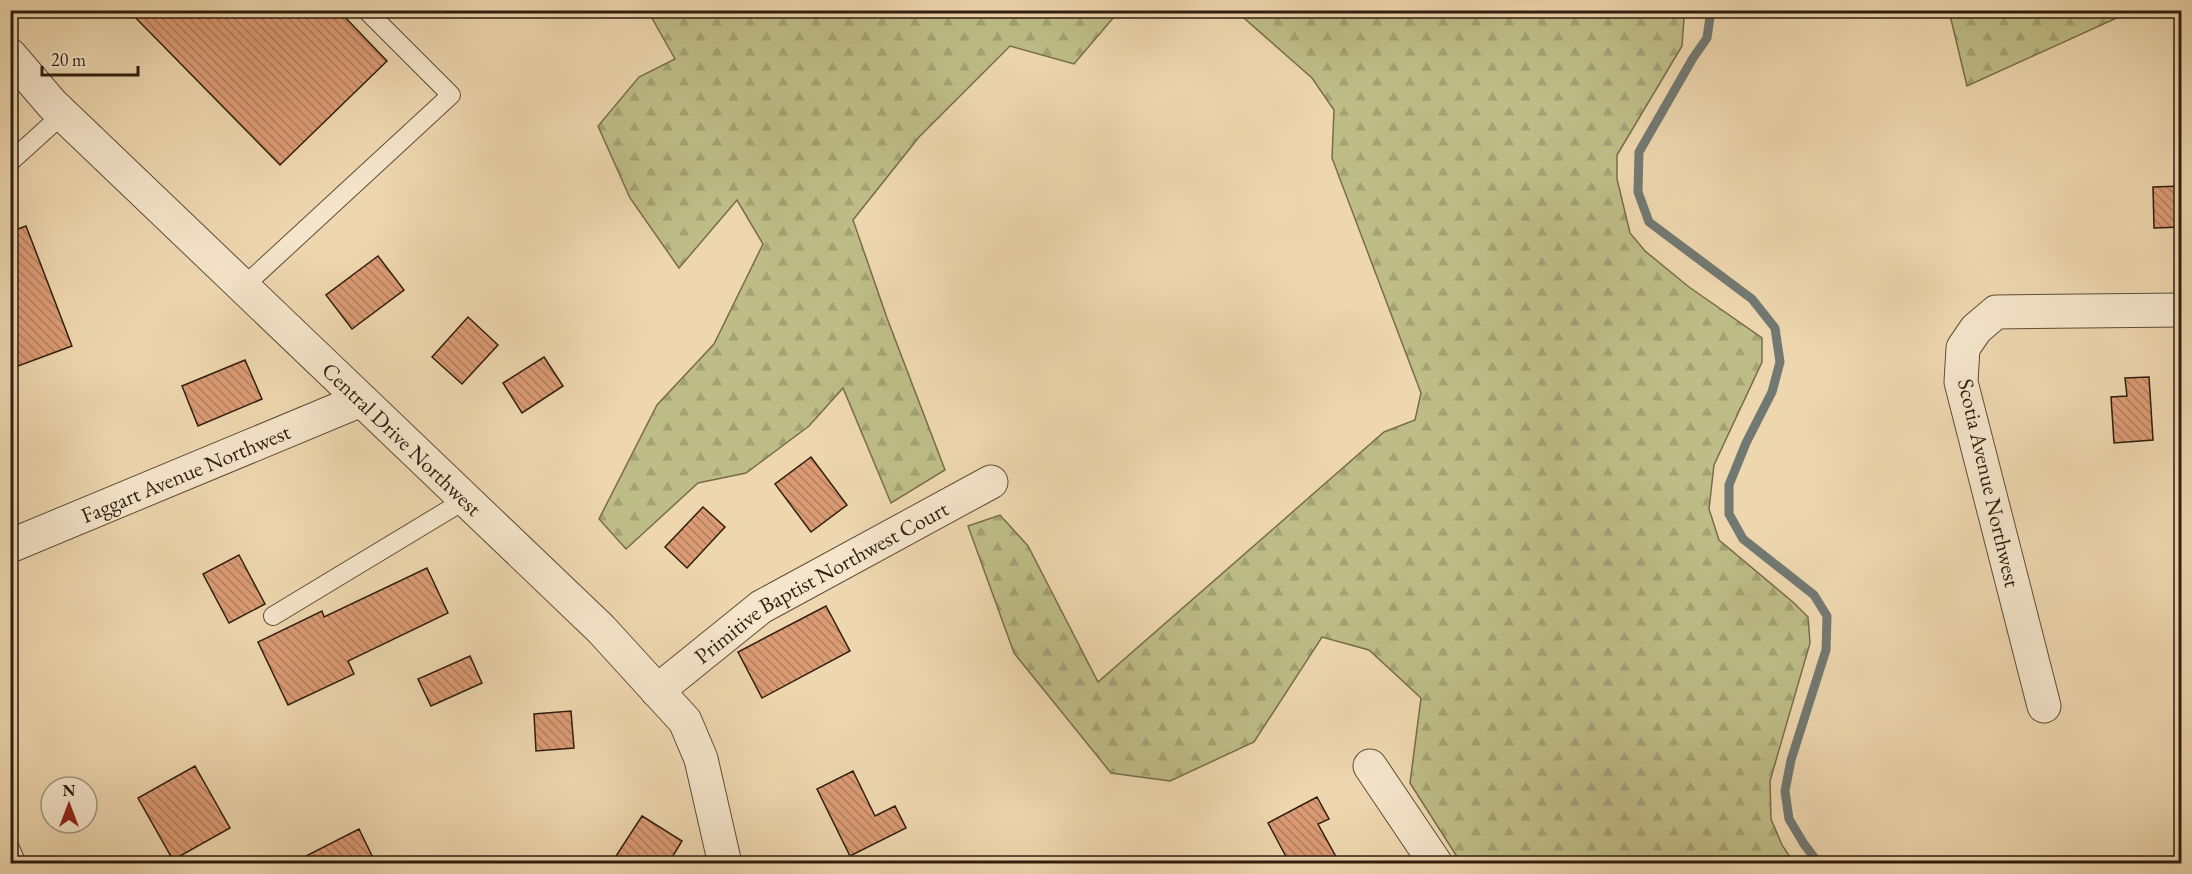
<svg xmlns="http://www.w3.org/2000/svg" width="2192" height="874" viewBox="0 0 2192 874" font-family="'EB Garamond',serif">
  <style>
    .forest { fill: url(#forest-firs); stroke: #776d4a; stroke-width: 1.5 }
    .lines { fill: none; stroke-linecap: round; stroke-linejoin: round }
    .stream { stroke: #727973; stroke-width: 9 }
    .building { fill: url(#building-back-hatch); stroke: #301d0e; stroke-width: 1.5 }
    .service-casing { stroke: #604c36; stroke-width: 20 }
    .minor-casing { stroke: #604c36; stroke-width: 35 }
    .tertiary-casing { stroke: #604c36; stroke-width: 35 }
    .service { stroke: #f4e5cb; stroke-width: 18 }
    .minor { stroke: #f4e5cb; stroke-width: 33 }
    .tertiary { stroke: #f4e5cb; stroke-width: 33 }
    .labels { text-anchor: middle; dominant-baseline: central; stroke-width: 4.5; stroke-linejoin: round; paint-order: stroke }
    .street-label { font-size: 22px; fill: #301d0e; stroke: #f4e5cb }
  </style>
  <defs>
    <pattern id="forest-firs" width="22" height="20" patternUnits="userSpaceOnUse" patternTransform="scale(1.5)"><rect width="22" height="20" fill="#bebd87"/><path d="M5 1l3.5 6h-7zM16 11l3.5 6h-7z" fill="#a4a273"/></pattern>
    <pattern id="building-back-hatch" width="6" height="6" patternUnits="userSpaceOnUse" patternTransform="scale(1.5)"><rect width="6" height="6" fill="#db9b75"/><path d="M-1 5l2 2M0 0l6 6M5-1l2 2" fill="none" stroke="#b27e5e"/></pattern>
  </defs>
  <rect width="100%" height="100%" fill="#eed7af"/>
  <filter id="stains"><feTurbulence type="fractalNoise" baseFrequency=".00333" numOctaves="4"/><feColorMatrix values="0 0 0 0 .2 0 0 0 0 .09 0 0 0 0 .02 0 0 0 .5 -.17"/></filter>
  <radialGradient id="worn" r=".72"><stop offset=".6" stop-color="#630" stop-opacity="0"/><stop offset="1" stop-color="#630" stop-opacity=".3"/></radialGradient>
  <!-- forest -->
  <path class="forest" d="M 648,11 L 1119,11 L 1074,64 L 1010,46 L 919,137 L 853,220 L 887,318 L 945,470 L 891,503 L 843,388 L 809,426 L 746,473 L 698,483 L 626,549 L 599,519 L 657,405 L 714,344 L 763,244 L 737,200 L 679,268 L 630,198 L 598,126 L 639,77 L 675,59 Z
    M 1236,11 L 1682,11 L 1684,18 L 1682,46 L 1617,155 L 1617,179 L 1630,233 L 1645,251 L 1689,287 L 1762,338 L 1762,362 L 1714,465 L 1709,509 L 1719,540 L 1794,603 L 1808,617 L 1810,643 L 1770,781 L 1771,819 L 1782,845 L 1794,863 L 1461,863 L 1410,783 L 1421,698 L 1369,650 L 1322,637 L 1254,742 L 1170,781 L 1111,773 L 1014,653 L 968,526 L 1000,515 L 1028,546 L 1098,682 L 1384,432 L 1415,420 L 1421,393 L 1332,158 L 1334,110 L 1312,78 Z
    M 1949,11 L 1949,10 L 2132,11 L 1967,86 Z"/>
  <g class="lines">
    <!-- stream -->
    <path class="stream" d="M 1711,10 L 1707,38 L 1693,58 L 1639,152 L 1638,192 L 1649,222 L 1752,299 L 1775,328 L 1780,362 L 1772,392 L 1746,443 L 1729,485 L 1729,514 L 1743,539 L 1814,595 L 1827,616 L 1826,650 L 1791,760 L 1785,791 L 1789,819 L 1804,844 L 1819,864"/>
  </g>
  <!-- building -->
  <path class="building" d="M 128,10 L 338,10 L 387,61 L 280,165 Z
    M 2182,186 L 2182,227 L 2154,228 L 2153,187 Z
    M 26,226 L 72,346 L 10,369 L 10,232 Z
    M 378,256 L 404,290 L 352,329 L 326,295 Z
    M 468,317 L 498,345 L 462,384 L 432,357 Z
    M 544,357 L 563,386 L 522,413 L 503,383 Z
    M 245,360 L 262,399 L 198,426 L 182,386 Z
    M 2149,377 L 2153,440 L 2114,443 L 2111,397 L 2127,396 L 2125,378 Z
    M 2182,383 L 2182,431 L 2180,431 L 2176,384 Z
    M 811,457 L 847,505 L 811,532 L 775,484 Z
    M 703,507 L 725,527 L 687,568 L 665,547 Z
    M 239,555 L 265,604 L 229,623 L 203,574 Z
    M 427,568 L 448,613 L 348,661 L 354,674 L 288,705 L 258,642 L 322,611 L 324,617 Z
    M 826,606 L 850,651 L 762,698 L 738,652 Z
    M 470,656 L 482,683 L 431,706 L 418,679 Z
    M 571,711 L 574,748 L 536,751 L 534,714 Z
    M 195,766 L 230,828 L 173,860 L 138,798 Z
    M 853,771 L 875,816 L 895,806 L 906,828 L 850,856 L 817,789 Z
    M 1317,797 L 1329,819 L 1318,824 L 1340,864 L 1290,864 L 1268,823 Z
    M 642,816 L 682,841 L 668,864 L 629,864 L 616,856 Z
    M 359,829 L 376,864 L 300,864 L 298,860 Z"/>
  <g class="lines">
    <defs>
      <path id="service" d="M 10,162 L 63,114
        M 243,287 L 451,95 L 366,10
        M 273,616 L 465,500
        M 10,848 L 17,864"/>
      <g id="minor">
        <path id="s1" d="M 10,546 L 361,400"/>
        <path id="s2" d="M 657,691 L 761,607 L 991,482"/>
        <path d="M 2044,706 L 1961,382 L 1963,348 L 1976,329 L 1996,312 L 2182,310"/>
        <path d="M 1370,766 L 1436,864"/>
      </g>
      <g id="tertiary">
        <path id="s3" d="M 10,55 L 52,104 L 601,629 L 685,721 L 701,759 L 725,864"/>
      </g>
    </defs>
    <!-- service casing -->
    <use href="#service" class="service-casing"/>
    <!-- minor casing -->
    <use href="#minor" class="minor-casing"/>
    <!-- tertiary casing -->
    <use href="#tertiary" class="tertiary-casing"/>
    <!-- service -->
    <use href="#service" class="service"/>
    <!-- minor -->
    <use href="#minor" class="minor"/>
    <!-- tertiary -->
    <use href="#tertiary" class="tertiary"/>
  </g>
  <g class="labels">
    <!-- street labels -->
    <g class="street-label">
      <text stroke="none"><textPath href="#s3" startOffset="549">Central Drive Northwest</textPath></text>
      <text stroke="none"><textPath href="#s1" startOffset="190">Faggart Avenue Northwest</textPath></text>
      <text transform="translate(1989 483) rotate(77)">Scotia Avenue Northwest</text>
      <text stroke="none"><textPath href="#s2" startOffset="198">Primitive Baptist Northwest Court</textPath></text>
    </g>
  </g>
  <!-- margin -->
  <rect width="2192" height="874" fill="none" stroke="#eed7af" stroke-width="36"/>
  <rect x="12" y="12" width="2168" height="850" fill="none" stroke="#301d0e" stroke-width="3"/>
  <rect x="18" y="18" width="2156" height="838" fill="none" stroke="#301d0e" stroke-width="1.5"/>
  <!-- north arrow -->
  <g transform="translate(69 805)"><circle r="28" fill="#f4e5cb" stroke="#a6957f" stroke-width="1.5"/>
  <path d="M0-4.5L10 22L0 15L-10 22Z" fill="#8f2418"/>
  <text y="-9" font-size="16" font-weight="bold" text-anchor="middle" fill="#301d0e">N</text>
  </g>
  <!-- scale -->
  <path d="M42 66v9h96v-9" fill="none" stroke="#301d0e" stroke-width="3"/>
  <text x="51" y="66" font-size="18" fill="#301d0e" stroke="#f4e5cb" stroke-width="4.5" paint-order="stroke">20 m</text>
  <rect width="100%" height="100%" filter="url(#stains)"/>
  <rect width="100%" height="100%" fill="url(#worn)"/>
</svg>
